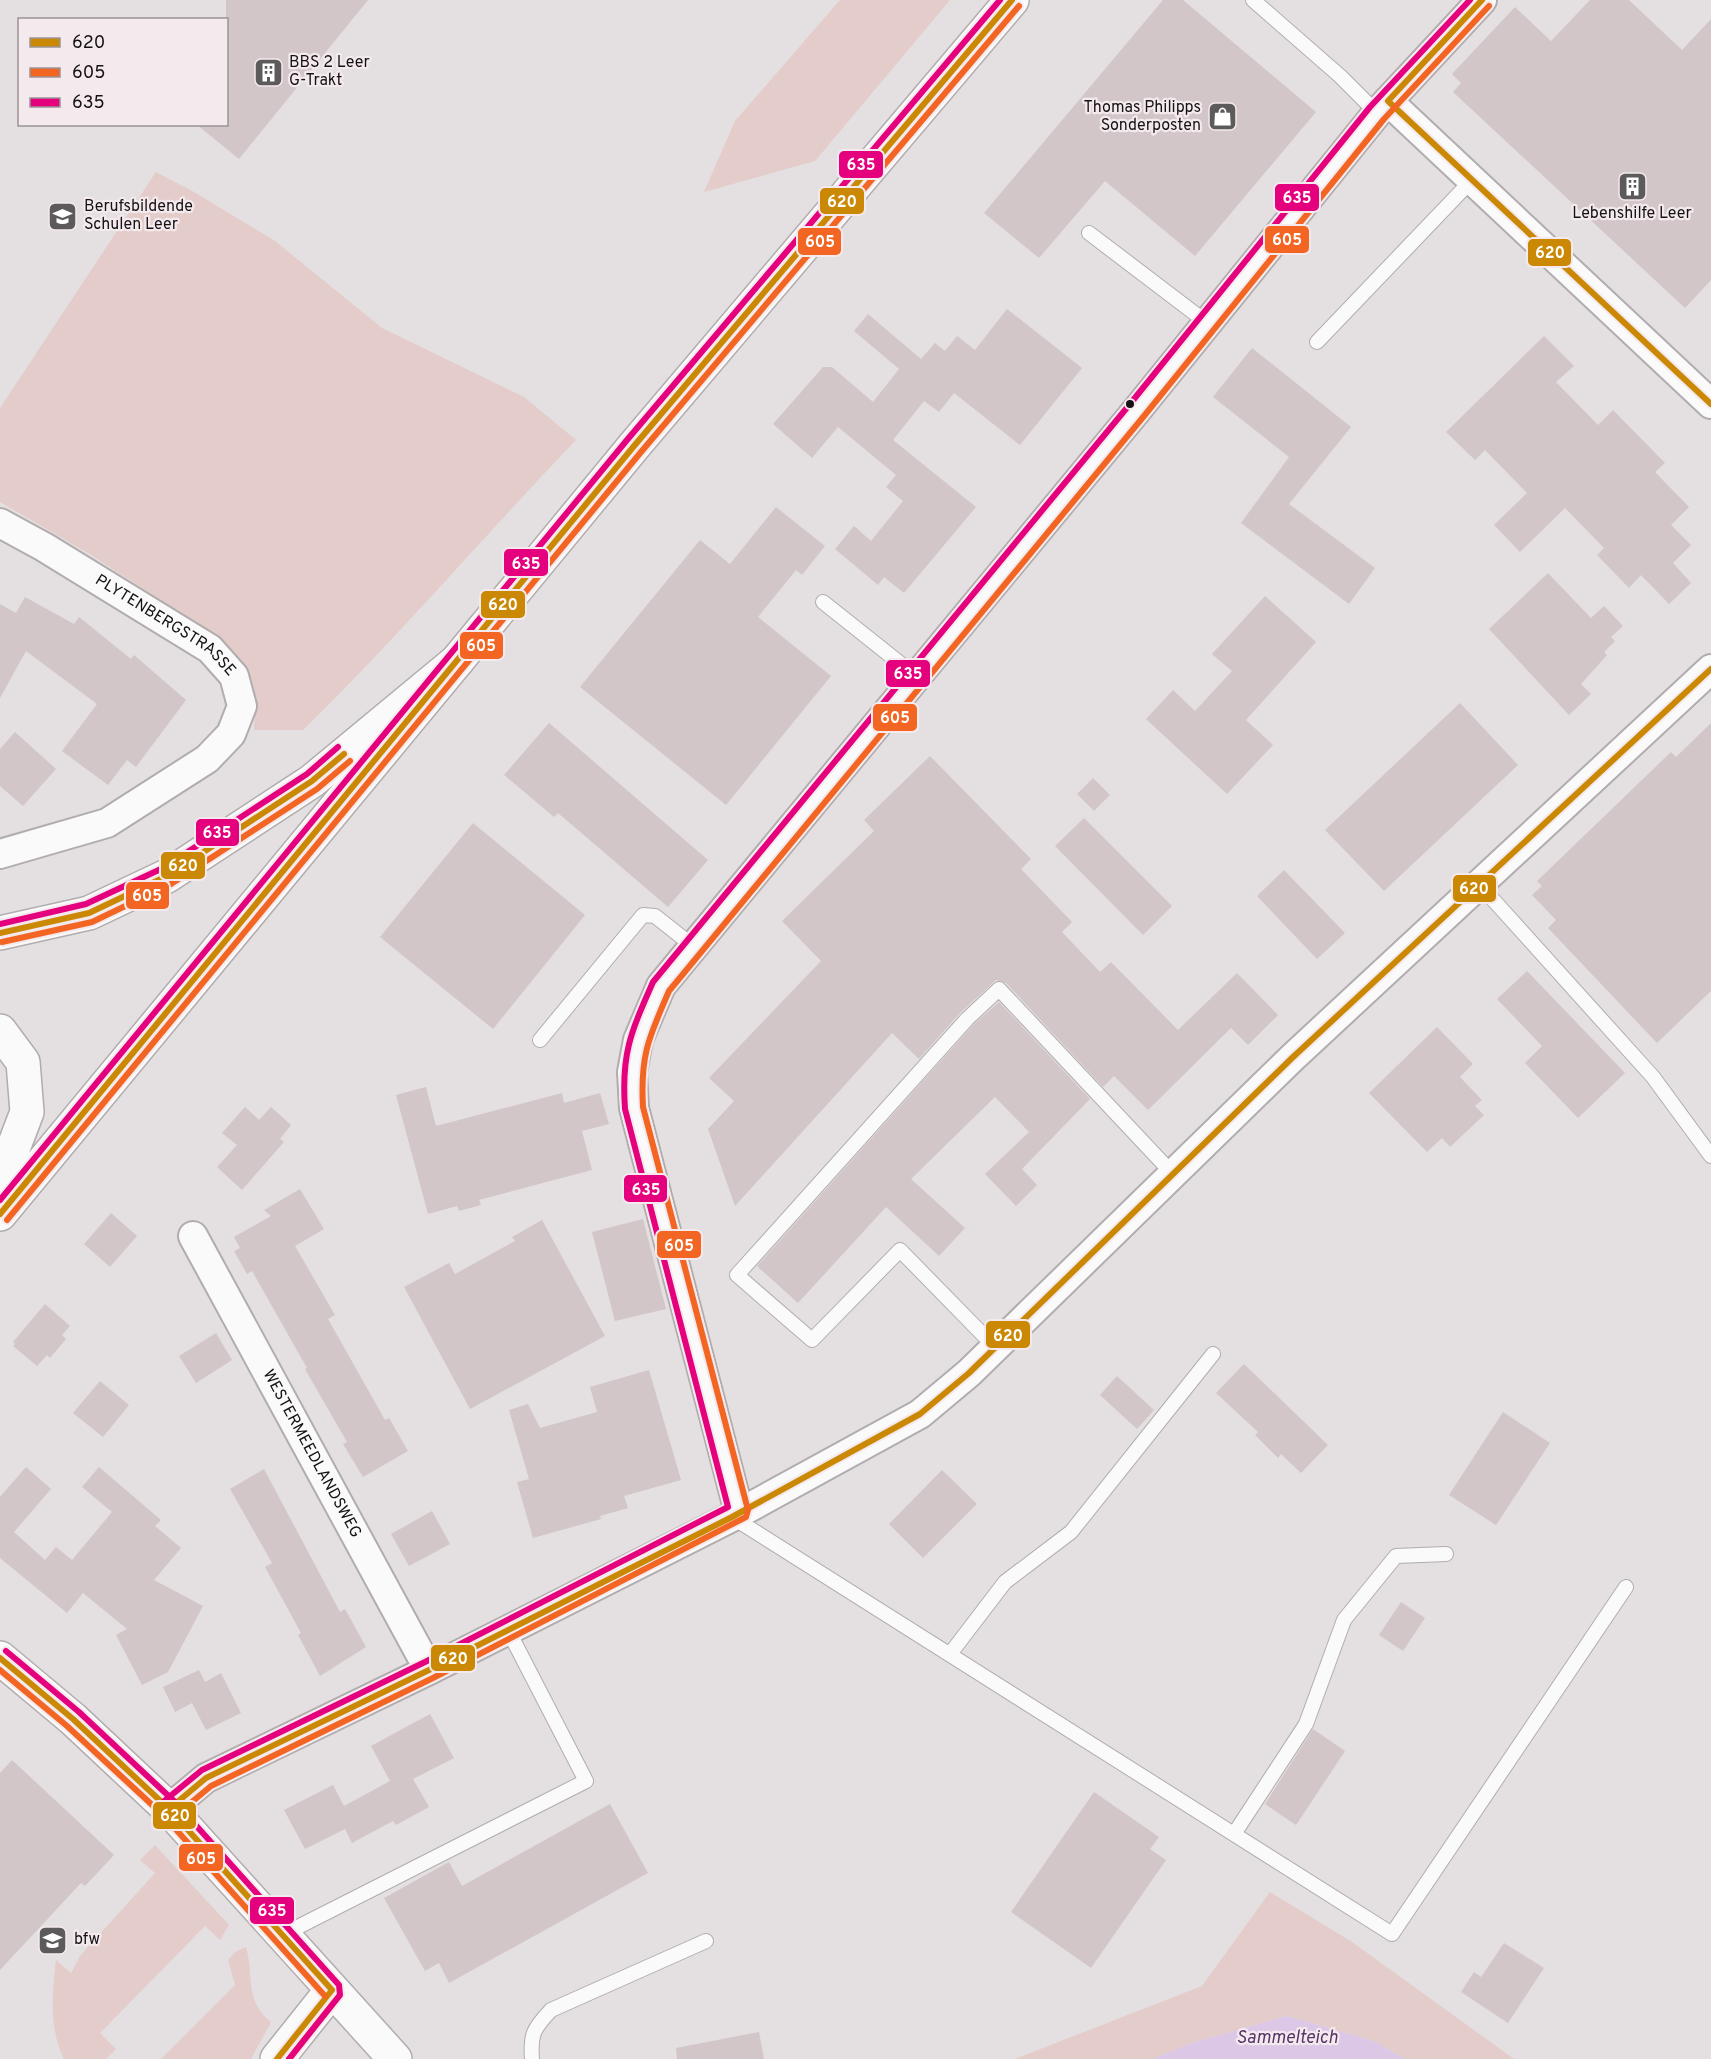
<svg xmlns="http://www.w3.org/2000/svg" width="1711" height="2059" viewBox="0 0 1711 2059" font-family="Overpass,sans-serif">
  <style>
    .green { fill: #e3ccca }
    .water { fill: #dcc8e6 }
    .building { fill: #d2c6c8 }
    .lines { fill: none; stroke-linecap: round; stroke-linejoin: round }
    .service-casing { stroke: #b1adae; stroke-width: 16 }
    .minor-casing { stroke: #b1adae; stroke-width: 32 }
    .secondary-casing { stroke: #b1adae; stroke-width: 36 }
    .primary-casing { stroke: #b1adae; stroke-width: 36 }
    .trunk-casing { stroke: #b1adae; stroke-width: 36 }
    .service { stroke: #fbfafa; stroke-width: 14 }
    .minor { stroke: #fbfafa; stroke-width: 28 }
    .secondary { stroke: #fbfafa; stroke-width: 33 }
    .primary { stroke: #fbfafa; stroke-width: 33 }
    .trunk { stroke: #fbfafa; stroke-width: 33 }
    .bus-1-casing { stroke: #f4eaee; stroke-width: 10 }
    .bus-2-casing { stroke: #f4eaee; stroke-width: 10 }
    .bus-3-casing { stroke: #f4eaee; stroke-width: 10 }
    .bus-1 { stroke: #ca8804; stroke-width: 6 }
    .bus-2 { stroke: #f26522; stroke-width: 6 }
    .bus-3 { stroke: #e5007d; stroke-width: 6 }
    .bus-dot { fill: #151213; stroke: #f4eaee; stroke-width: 2 }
    .labels { text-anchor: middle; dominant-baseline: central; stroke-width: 4.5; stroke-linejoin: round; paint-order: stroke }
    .poi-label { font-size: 16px; fill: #151213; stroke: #f4eaee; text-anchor: start }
    .street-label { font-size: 16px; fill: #151213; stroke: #f4eaee }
    .water-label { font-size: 18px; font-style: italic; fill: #553468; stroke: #f4eaee }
    .line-badge { stroke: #f4eaee; stroke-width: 2 }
    .badge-label { font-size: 16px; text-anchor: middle; font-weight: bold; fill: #fff }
  </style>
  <rect width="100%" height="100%" fill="#e4dfe1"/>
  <!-- green -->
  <path class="green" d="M 840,0 L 950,0 L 815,161 L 704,192 L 735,121 Z
    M 156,172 L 194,192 L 275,241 L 382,328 L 524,397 L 576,440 C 484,536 398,637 303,730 L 254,730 L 255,708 L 248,673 L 215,636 L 88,553 L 0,502 L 0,408 Z
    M 155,1845 L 229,1925 L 220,1940 L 205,1926 L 100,2033 L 116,2049 L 106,2059 L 64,2059 C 49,2029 52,1992 56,1960 L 71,1973 L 80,1956 L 155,1873 L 140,1860 Z
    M 1270,1892 L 1352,1942 L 1514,2059 L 1405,2059 L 1374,2041 L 1287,2016 L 1195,2042 L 1152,2059 L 1015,2059 L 1202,1986 Z
    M 246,1947 C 254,1975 244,2001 271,2022 L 251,2059 L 161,2059 L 235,1985 L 228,1960 L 235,1952 Z"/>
  <!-- water -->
  <path class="water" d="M 1287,2016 L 1374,2041 L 1405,2059 L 1152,2059 L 1195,2042 Z"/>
  <!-- building -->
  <path class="building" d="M 226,0 L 368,0 L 239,159 L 196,124 L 226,124 Z
    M 1163,0 L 1183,0 L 1316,112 L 1195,256 L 1105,181 L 1039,258 L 984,213 Z
    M 1590,0 L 1629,0 L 1682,50 L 1711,19 L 1711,280 L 1685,308 L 1453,92 L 1461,83 L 1452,74 L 1515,7 L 1551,41 Z
    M 1007,309 L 1082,368 L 1020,445 L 954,393 L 939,412 L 924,401 L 893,440 L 976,507 L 904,593 L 884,577 L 878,585 L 835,549 L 854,526 L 871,541 L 903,501 L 886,487 L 896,475 L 838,427 L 812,458 L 773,424 L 823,367 L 832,367 L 873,402 L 899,369 L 854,331 L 868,314 L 921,359 L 935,343 L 945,351 L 957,336 L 975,350 Z
    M 1544,336 L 1574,366 L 1556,382 L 1598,425 L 1613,410 L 1665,463 L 1655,472 L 1689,507 L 1671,525 L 1691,545 L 1673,563 L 1691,583 L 1669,604 L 1641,575 L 1629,588 L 1597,555 L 1604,548 L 1565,508 L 1520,552 L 1494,525 L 1527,493 L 1485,450 L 1475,460 L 1446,432 Z
    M 1252,348 L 1351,427 L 1289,504 L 1375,568 L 1349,604 L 1241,523 L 1289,457 L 1213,397 Z
    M 776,507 L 825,546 L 802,575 L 796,570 L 758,617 L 831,676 L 726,805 L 580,687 L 700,540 L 730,564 Z
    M 1548,573 L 1591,618 L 1604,606 L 1623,626 L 1611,637 L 1615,641 L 1604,652 L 1607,655 L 1581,684 L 1591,694 L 1569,715 L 1489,629 Z
    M 1265,596 L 1316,642 L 1246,720 L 1273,745 L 1227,794 L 1146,719 L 1173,690 L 1195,711 L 1232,671 L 1212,654 Z
    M 25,597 L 74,624 L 79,617 L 131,659 L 134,655 L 186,700 L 136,767 L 127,760 L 108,785 L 62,751 L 97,704 L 26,651 L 0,698 L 0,604 L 16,613 Z
    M 1460,703 L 1518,765 L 1384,891 L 1325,830 Z
    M 549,723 L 708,860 L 668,907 L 558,813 L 554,817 L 504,775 Z
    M 1711,723 L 1711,991 L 1657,1043 L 1548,928 L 1556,920 L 1532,895 L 1542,886 L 1537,881 L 1671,752 L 1676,757 Z
    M 15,732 L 56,769 L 23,806 L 0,786 L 0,749 Z
    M 930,756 L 1031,859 L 1021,869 L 1072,922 L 1062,932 L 1100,972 L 1111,962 L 1178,1030 L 1237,973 L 1278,1015 L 1248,1045 L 1231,1028 L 1148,1110 L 1114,1076 L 1103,1087 L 1006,983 L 996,980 L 960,1013 L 919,1059 L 892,1033 L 735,1206 L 708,1129 L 734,1101 L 709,1078 L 821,961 L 782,921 L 874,831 L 864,820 Z
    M 1093,778 L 1110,795 L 1094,811 L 1077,794 Z
    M 1084,818 L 1172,906 L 1143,935 L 1055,846 Z
    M 473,823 L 585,915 L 493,1029 L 380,937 Z
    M 1284,870 L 1345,933 L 1317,959 L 1257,896 Z
    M 1527,971 L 1625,1073 L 1578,1118 L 1525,1063 L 1542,1046 L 1497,999 Z
    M 999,1002 L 1090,1099 L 1022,1169 L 1037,1185 L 1016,1206 L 985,1174 L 1029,1132 L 995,1097 L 911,1179 L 965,1228 L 939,1256 L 886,1207 L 798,1303 L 757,1266 L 973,1025 Z
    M 1437,1027 L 1473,1064 L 1460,1077 L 1482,1100 L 1475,1106 L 1484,1115 L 1450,1147 L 1442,1138 L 1427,1152 L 1369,1093 Z
    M 426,1087 L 436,1126 L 562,1093 L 564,1103 L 600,1093 L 609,1124 L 582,1131 L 592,1170 L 479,1200 L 481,1205 L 459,1211 L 457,1206 L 428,1214 L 396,1095 Z
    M 245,1107 L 259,1120 L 271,1107 L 291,1125 L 280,1139 L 284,1142 L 242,1190 L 217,1167 L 237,1145 L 222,1133 Z
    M 300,1189 L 324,1229 L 295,1246 L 335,1315 L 328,1319 L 385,1420 L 389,1418 L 408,1451 L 363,1477 L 343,1444 L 347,1442 L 305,1369 L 307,1368 L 252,1271 L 247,1274 L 234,1251 L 240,1248 L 234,1237 L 271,1216 L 264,1210 Z
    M 111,1213 L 137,1236 L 110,1267 L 84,1244 Z
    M 643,1219 L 666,1309 L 615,1321 L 592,1232 Z
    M 542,1220 L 605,1336 L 470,1409 L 404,1287 L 449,1263 L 455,1274 L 515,1241 L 512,1237 Z
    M 45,1304 L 70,1326 L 62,1335 L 66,1339 L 50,1358 L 47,1355 L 37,1366 L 13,1346 L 15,1344 L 13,1342 Z
    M 216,1333 L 232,1360 L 196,1383 L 179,1356 Z
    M 1244,1364 L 1328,1445 L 1301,1473 L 1281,1454 L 1278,1458 L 1255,1435 L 1258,1432 L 1216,1393 Z
    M 649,1370 L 681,1480 L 624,1496 L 628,1508 L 600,1516 L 601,1519 L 533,1538 L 517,1482 L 529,1479 L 509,1410 L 528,1404 L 540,1428 L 597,1412 L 590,1387 Z
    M 1117,1376 L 1154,1410 L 1137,1429 L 1100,1395 Z
    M 100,1381 L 129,1405 L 103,1437 L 73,1413 Z
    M 1503,1412 L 1550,1443 L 1496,1525 L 1449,1495 Z
    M 26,1467 L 51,1489 L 14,1532 L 45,1560 L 56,1547 L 72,1560 L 112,1512 L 82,1487 L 99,1467 L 161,1520 L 155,1526 L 181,1548 L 154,1580 L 203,1606 L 168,1672 L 142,1685 L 116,1635 L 127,1629 L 83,1593 L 67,1613 L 0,1558 L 0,1497 Z
    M 264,1469 L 340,1612 L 345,1609 L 366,1647 L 320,1676 L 298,1635 L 301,1633 L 265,1567 L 272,1563 L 230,1489 Z
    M 942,1470 L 977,1504 L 923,1558 L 889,1524 Z
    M 432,1511 L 450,1544 L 409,1566 L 391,1534 Z
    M 1401,1602 L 1425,1618 L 1403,1651 L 1379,1635 Z
    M 199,1670 L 205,1682 L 221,1673 L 241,1713 L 206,1730 L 192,1703 L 175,1712 L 163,1687 Z
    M 430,1714 L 454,1758 L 413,1779 L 429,1807 L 396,1825 L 393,1821 L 352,1843 L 345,1829 L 305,1849 L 284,1810 L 333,1785 L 344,1806 L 390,1781 L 371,1746 Z
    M 1313,1729 L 1345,1751 L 1296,1825 L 1265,1804 Z
    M 12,1760 L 114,1855 L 85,1886 L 81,1883 L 0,1970 L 0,1773 Z
    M 1094,1792 L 1159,1837 L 1150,1849 L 1166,1860 L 1091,1968 L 1011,1912 Z
    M 610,1804 L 648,1873 L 449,1983 L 439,1963 L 425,1971 L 384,1898 L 449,1862 L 462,1886 Z
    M 1504,1943 L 1544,1968 L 1508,2023 L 1461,1992 L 1474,1972 L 1481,1977 Z
    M 759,2032 L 764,2059 L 677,2059 L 676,2048 Z"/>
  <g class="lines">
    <defs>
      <path id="service" d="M 1253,0 L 1340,76 L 1377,113
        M 1089,233 L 1206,322
        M 1317,342 L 1472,180
        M 823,602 L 916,676
        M 1479,884 L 1653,1077 L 1711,1156
        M 540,1040 L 643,915 L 655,916 L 693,946
        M 995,1347 L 900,1250 L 812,1340 L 737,1275 L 967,1019 L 999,989 L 1173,1174
        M 732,1517 L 1392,1934 L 1626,1587
        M 950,1654 L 1005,1582 L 1071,1532 L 1213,1354
        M 1234,1834 L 1306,1724 L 1344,1620 L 1396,1556 L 1446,1554
        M 282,1935 L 586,1781 L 508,1630
        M 532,2059 C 530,2034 534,2028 551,2010 L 706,1941"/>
      <g id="minor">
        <path d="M 1388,101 L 1711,404"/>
        <path id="s1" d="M 0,523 L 44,547 L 210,649 L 234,676 L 242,706 L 231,734 L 207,759 L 107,823 L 0,854"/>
        <path id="s2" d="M 193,1236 L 429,1670"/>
        <path d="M 739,1512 L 634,1108 L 632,1072 L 638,1040 L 661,986 L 1137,410 L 1377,113 L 1482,0"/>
        <path d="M 169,1809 L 206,1778 L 429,1670 L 732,1517 L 920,1414 L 969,1373 L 1292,1058 L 1711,669"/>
      </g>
      <path id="secondary" d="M 0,1658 L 73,1719 L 169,1809 L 395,2059"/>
      <path id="primary" d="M 0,933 L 89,913 L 167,876 L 312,781 L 457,661 L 634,446 L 1012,0"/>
      <path id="trunk" d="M 0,1031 L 23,1062 L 27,1112 L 0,1183
        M 0,1214 L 457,661
        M 277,2059 L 332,1990"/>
    </defs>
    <!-- service casing -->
    <use href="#service" class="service-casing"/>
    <!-- minor casing -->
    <use href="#minor" class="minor-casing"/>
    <!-- secondary casing -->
    <use href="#secondary" class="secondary-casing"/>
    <!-- primary casing -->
    <use href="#primary" class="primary-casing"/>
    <!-- trunk casing -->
    <use href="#trunk" class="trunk-casing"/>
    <!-- service -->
    <use href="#service" class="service"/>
    <!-- minor -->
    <use href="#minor" class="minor"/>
    <!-- secondary -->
    <use href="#secondary" class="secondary"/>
    <!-- primary -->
    <use href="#primary" class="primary"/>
    <!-- trunk -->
    <use href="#trunk" class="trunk"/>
    <defs>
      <path id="bus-1" d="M 1388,101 L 1711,404
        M 1388,101 L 1482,0
        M 0,933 L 89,913 L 167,876 L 312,781 L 344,754
        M 0,1214 L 634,446 L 1012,0
        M 0,1658 L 73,1719 L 169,1809 L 332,1990
        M 169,1809 L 206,1778 L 429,1670 L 732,1517 L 920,1414 L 969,1373 L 1292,1058 L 1711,669
        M 277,2059 L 332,1990"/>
      <path id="bus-2" d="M 2,942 L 92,922 L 171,884 L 317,789 L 350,761
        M 7,1220 L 641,452 L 1019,6
        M 0,1670 L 67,1726 L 163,1815 L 325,1996
        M 175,1816 L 211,1786 L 433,1678 L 746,1517 L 748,1510 L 643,1107 C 640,1055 649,1037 669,991 L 1144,416 L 1384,119 L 1489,6
        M 289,2059 L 339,1996"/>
      <path id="bus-3" d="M 0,924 L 86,904 L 163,868 L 307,774 L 338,747
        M 0,1200 L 627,440 L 1000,0
        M 6,1651 L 79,1712 L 175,1802 L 339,1985 L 340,1995 L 289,2059
        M 163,1802 L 202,1770 L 425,1662 L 728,1507 L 625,1109 C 621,1053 631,1032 653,982 L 1130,404 L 1370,107 L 1470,0"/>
    </defs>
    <!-- bus-1 casing -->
    <use href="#bus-1" class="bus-1-casing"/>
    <!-- bus-2 casing -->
    <use href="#bus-2" class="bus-2-casing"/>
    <!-- bus-3 casing -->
    <use href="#bus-3" class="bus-3-casing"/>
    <!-- bus-1 -->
    <use href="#bus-1" class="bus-1"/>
    <!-- bus-2 -->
    <use href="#bus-2" class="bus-2"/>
    <!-- bus-3 -->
    <use href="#bus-3" class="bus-3"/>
  </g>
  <!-- icons -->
  <defs>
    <symbol id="building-square" viewBox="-11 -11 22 22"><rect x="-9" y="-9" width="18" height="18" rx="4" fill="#5d5a5b" stroke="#f4eaee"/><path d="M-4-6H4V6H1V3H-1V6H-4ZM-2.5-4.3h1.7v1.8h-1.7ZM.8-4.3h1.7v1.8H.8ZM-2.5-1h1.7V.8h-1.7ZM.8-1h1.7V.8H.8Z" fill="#fff"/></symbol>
    <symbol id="shop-square" viewBox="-11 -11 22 22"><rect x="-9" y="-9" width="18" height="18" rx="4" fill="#5d5a5b" stroke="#f4eaee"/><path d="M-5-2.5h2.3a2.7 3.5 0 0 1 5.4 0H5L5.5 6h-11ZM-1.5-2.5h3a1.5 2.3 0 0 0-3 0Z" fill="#fff"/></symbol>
    <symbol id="school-square" viewBox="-11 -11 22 22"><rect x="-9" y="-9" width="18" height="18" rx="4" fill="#5d5a5b" stroke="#f4eaee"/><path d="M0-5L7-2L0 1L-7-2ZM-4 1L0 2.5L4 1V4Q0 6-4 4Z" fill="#fff"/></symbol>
  </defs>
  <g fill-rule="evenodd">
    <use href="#building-square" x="252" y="56" width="33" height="33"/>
    <use href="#shop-square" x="1206" y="100" width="33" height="33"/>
    <use href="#building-square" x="1616" y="170" width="33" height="33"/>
    <use href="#school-square" x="46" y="200" width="33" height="33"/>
    <use href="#school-square" x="36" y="1924" width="33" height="33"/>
  </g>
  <!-- markers -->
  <circle class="bus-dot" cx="1130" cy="404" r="5"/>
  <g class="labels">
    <!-- poi labels -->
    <g class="poi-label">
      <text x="289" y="63">BBS 2 Leer<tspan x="289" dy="18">G-Trakt</tspan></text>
      <text x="1201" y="108" text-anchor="end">Thomas Philipps<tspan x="1201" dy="18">Sonderposten</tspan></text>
      <text x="84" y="207">Berufsbildende<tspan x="84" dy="18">Schulen Leer</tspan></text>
      <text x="1632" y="214" text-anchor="middle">Lebenshilfe Leer</text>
      <text x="74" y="1940">bfw</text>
    </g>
    <!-- street labels -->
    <g class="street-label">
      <text stroke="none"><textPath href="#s1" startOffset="195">PLYTENBERGSTRASSE</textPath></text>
      <text stroke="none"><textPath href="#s2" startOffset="248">WESTERMEEDLANDSWEG</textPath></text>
    </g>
    <!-- water labels -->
    <g class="water-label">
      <text x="1287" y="2038">Sammelteich</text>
    </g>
  </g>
  <g class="line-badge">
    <rect x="838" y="150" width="46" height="29" rx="6" fill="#e5007d"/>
    <rect x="1274" y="183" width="46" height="29" rx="6" fill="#e5007d"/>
    <rect x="819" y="187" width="46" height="28" rx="6" fill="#ca8804"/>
    <rect x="1264" y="225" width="46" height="29" rx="6" fill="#f26522"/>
    <rect x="797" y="227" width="45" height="29" rx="6" fill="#f26522"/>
    <rect x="1527" y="238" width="45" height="29" rx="6" fill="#ca8804"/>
    <rect x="503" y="548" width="46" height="29" rx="6" fill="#e5007d"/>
    <rect x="480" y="590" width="46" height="29" rx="6" fill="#ca8804"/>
    <rect x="459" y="631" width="45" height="29" rx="6" fill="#f26522"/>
    <rect x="885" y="659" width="46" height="29" rx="6" fill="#e5007d"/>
    <rect x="872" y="703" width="46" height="29" rx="6" fill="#f26522"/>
    <rect x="195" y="818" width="45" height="29" rx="6" fill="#e5007d"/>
    <rect x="160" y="851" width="46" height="29" rx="6" fill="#ca8804"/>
    <rect x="1452" y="874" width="45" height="29" rx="6" fill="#ca8804"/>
    <rect x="125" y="881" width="45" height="29" rx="6" fill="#f26522"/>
    <rect x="623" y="1174" width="45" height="29" rx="6" fill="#e5007d"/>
    <rect x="656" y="1230" width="46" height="29" rx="6" fill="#f26522"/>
    <rect x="985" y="1320" width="46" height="29" rx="6" fill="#ca8804"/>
    <rect x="430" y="1644" width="46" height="28" rx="6" fill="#ca8804"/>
    <rect x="152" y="1801" width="45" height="29" rx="6" fill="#ca8804"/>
    <rect x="178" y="1843" width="46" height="29" rx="6" fill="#f26522"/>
    <rect x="249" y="1896" width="46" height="29" rx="6" fill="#e5007d"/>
  </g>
  <g class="badge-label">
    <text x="861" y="170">635</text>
    <text x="1297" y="203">635</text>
    <text x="842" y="207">620</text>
    <text x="1287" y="245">605</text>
    <text x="820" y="247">605</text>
    <text x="1550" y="258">620</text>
    <text x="526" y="569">635</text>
    <text x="503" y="610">620</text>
    <text x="481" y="651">605</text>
    <text x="908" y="679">635</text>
    <text x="895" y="723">605</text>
    <text x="217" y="838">635</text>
    <text x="183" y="871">620</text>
    <text x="1474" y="894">620</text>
    <text x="147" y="901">605</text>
    <text x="646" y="1195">635</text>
    <text x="679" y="1251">605</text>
    <text x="1008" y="1341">620</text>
    <text x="453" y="1664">620</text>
    <text x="175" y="1821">620</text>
    <text x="201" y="1864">605</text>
    <text x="272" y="1916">635</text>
  </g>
  <!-- legend -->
  <rect x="18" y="18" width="210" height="108" fill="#f4eaee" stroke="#9b9496" stroke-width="1.5"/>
  <rect x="30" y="38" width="30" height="9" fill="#ca8804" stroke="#9b9496" stroke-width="1.5"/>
  <text x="72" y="48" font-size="18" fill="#151213">620</text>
  <rect x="30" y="68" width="30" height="9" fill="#f26522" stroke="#9b9496" stroke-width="1.5"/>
  <text x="72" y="78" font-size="18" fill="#151213">605</text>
  <rect x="30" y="98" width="30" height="9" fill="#e5007d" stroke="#9b9496" stroke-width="1.5"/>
  <text x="72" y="108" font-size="18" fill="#151213">635</text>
</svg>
